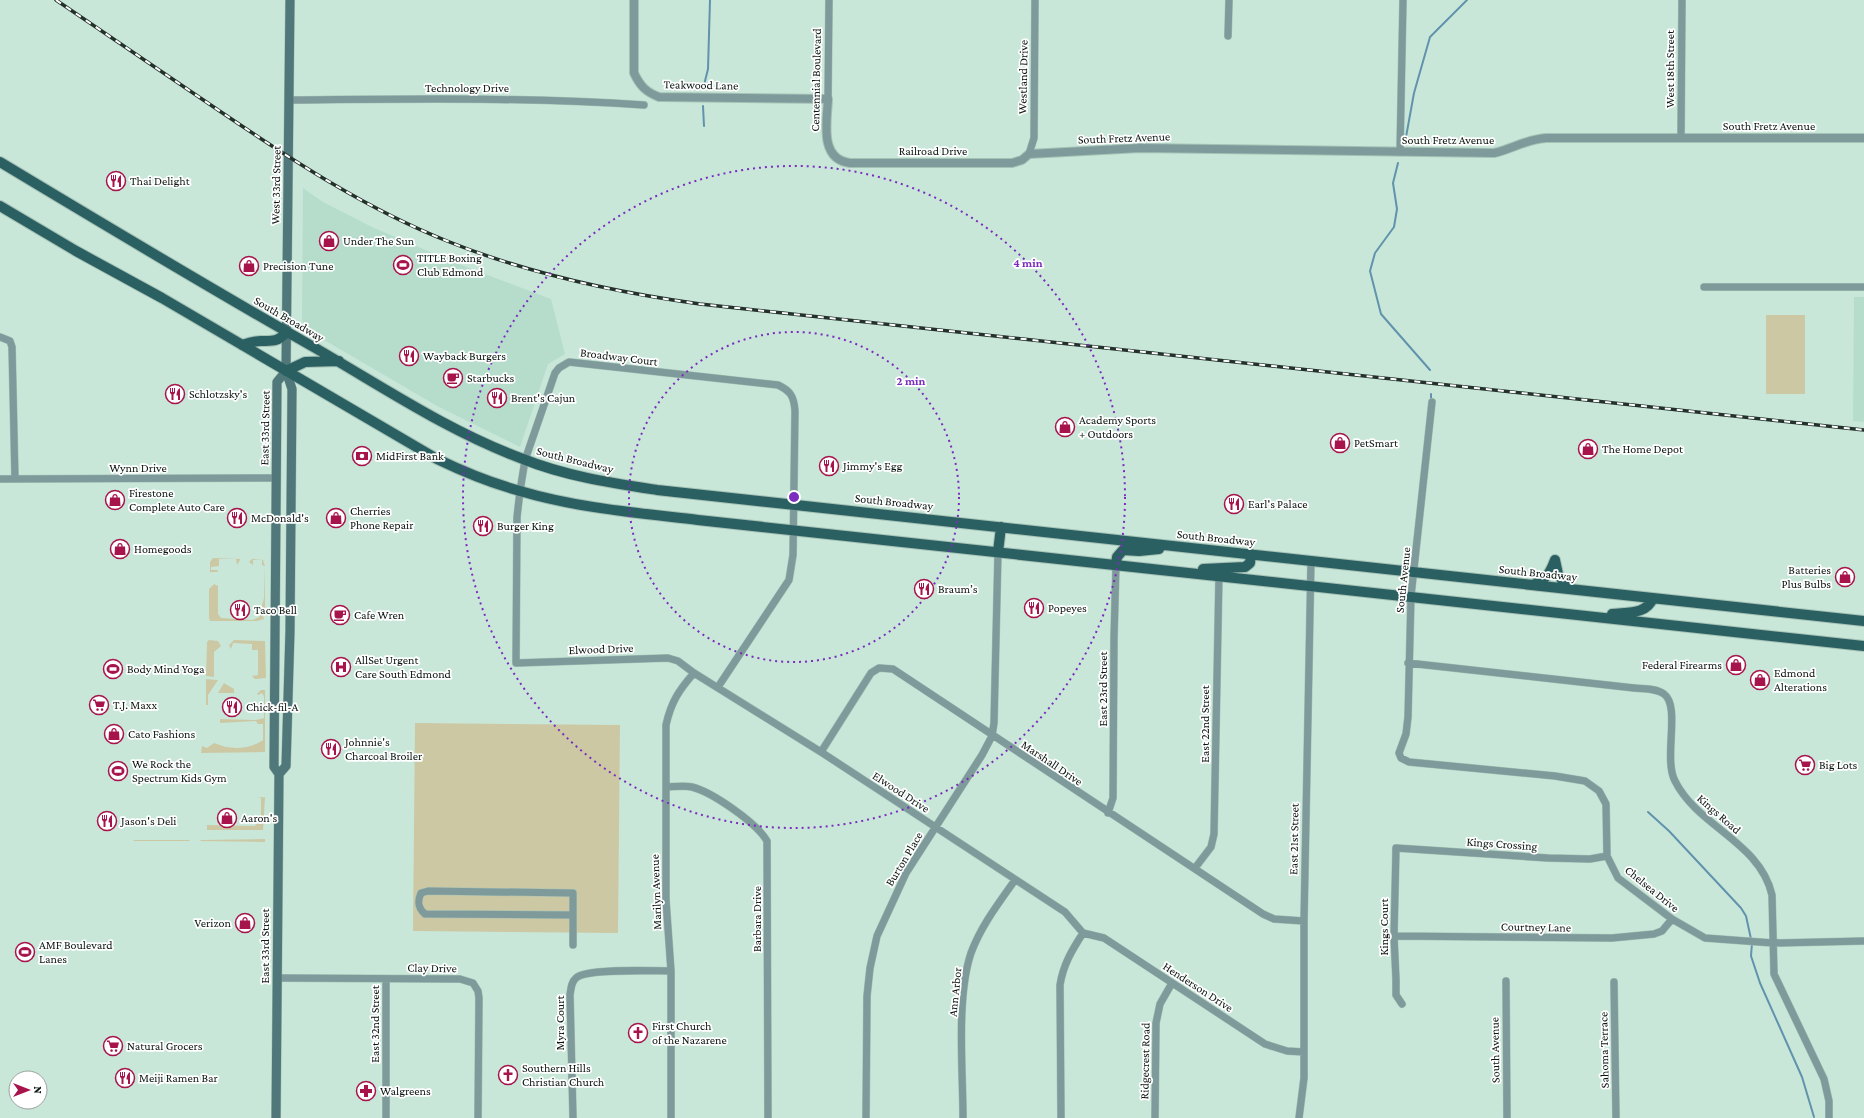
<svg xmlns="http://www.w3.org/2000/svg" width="1864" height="1118" viewBox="0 0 1864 1118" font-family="'Crimson Pro',serif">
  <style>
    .built { fill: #b6ddcc }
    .green { fill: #ccc8a4 }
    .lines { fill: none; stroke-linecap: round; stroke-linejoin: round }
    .stream { stroke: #6193ad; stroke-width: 2 }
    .minor-casing { stroke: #a6c1b5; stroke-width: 8 }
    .tertiary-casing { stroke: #a6c1b5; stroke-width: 10 }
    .secondary-casing { stroke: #a6c1b5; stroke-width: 10 }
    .primary-casing { stroke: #a6c1b5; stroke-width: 12 }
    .minor { stroke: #7f9a9b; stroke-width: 7 }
    .tertiary { stroke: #7f9a9b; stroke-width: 8 }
    .secondary { stroke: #50787a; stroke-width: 9 }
    .primary { stroke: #2b6063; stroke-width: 10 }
    .rail-casing { stroke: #23312b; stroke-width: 3.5 }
    .rail { stroke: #fff; stroke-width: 2; stroke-dasharray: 6; stroke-linecap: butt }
    .ring { fill: none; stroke: #7b2cbf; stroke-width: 2; stroke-dasharray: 2 4 }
    .labels { text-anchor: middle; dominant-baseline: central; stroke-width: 3.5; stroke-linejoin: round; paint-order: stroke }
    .street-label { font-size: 12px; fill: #0a1510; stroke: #fff }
    .poi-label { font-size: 12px; fill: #0a1510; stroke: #fff; text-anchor: start }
    .centre { fill: #7b2cbf; stroke: #fff; stroke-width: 2 }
    .ring-label { font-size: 12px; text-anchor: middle; font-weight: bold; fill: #7b2cbf; stroke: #fff; stroke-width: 3.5; stroke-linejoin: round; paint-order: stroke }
  </style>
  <rect width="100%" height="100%" fill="#c8e7d9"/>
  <!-- built -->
  <path class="built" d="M 303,188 L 323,202 L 372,227 L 456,263 L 551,299 L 565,354 L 548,364 L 520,447 L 439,407 L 307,330 L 302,320 Z
    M 1854,297 L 1864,297 L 1864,422 L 1853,421 Z"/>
  <!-- green -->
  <path class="green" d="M 1766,315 L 1805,315 L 1805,394 L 1766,394 Z
    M 213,558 L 240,559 L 240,560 L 237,565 L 236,559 L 219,559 L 219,566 L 211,567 L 211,570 L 218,570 L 217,572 L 210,572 L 210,562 Z
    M 252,559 L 263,560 L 265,566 L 265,611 L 263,616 L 264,619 L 257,621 L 210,621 L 209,618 L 209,589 L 214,584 L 218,586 L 218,614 L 221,618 L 253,620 L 259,617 L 264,598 L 265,566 L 262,565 L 262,560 L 253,560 L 253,565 L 249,562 Z
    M 209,640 L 218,641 L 221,646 L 214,652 L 214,677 L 206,676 L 207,642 Z
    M 234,640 L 265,641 L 266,678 L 255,679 L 252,676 L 258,675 L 258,650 L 252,650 L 252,644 L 233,643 L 231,649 L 229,645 Z
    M 206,679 L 218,680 L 208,695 L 208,705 L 206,705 Z
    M 224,683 L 234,689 L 234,693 L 218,693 Z
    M 261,690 L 265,690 L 265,752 L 201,753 L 202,746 L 207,748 L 214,743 C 230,750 249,750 263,740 L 263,724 L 258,724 L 256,721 L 220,723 L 220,719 L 256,720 L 264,718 L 264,696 L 262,693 L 258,695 L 257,694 Z
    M 415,723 L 620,725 L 618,933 L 413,931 Z
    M 265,797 L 263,830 L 207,830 L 207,825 L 255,826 L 256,824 L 261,824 L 261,798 L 256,798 Z
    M 265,839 L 265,842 L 200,841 L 201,840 Z
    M 134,840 L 189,840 L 190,841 L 133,841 Z"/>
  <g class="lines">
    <!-- stream -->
    <path class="stream" d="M 703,89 L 708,69 L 710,0
      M 703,106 L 704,126
      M 1406,137 L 1414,93 L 1430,37 L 1467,0
      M 1398,163 L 1393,183 L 1397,209 L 1394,227 L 1375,253 L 1370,271 L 1381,314 L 1430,370
      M 1431,400 L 1431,394
      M 1648,812 L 1669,831 L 1741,908 L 1746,916 L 1751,939
      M 1752,943 L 1751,956 L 1760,983 L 1802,1077 L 1814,1117"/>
    <defs>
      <path id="minor" d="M 1228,36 L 1229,0
        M 828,99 L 829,0
        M 289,100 C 407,99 526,97 644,105
        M 1681,138 L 1682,0
        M 1400,152 L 1403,0
        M 1029,154 L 1034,138 L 1035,0
        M 1704,287 L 1864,287
        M 0,337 L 10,341 L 12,347 L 15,479
        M 1432,402 L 1411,596 L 1408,717 L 1406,734 L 1399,753 L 1401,758 L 1409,762 L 1555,776 L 1585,781 L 1599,791 L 1606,804 L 1607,856 L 1618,878 L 1672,919 L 1705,938 L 1773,943 L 1864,941
        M 0,479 L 276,478
        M 1408,663 L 1634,688 C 1643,689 1656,688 1664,694 C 1681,706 1663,759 1675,781 C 1698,827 1760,842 1772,895 L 1774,974 L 1824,1079 L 1829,1101 L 1829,1118
        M 718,687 L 789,580 L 793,555 L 795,411 C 794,397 791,391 778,385 L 569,362 L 559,368 L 555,373 L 525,460 L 520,491 L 517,517 L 516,663 L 668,658 L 678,661 L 694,673 L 821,752 L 1065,912 L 1083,933 L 1104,938 L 1265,1044 L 1287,1051 L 1304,1052
        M 821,752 L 871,673 L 879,668 L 893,669 L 1263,914 L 1274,919 L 1304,921
        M 666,787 C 674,787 684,785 692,787 C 712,792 757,823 767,841 L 768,1118
        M 1108,813 L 1113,798 L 1114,638 L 1116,565
        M 1195,868 L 1211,847 L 1214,834 L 1219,575
        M 573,915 L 425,914 C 418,908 417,902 421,893 L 428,891 L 573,893 L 573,945
        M 1394,936 L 1612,938 L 1654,934 L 1662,931 L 1672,919
        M 277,978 L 460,979 L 473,983 L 478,991 L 479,998 L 478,1118
        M 386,979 L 386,1118
        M 1506,981 L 1507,1118
        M 1614,982 L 1616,1118
        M 1402,1004 L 1396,995 L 1396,980 L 1394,936 L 1396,848 L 1548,858 L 1590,859 L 1607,856
        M 573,1118 L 570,995 C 571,989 571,982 576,978 C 586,968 654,971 671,971
        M 671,1118 L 671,971 L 666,900 L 666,725 C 671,702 679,690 694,673
        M 866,1118 L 867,996 L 870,968 L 877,936 L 906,873 L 982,755 L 992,736 L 994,723 L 998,552
        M 963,1118 C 963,1070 956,998 971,953 C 981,926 998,904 1015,880
        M 1061,1118 L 1060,985 C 1063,965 1072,950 1083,933
        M 1155,1118 L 1156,1023 L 1160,1004 L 1172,983
        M 1299,1118 L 1304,1078 L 1304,921 L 1311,560"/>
      <path id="tertiary" d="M 634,0 L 634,73 C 640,86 646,92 659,97 L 828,99 C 827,122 819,159 850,163 L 1012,163 L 1022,160 L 1029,154 L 1140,148 L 1494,153 C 1512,149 1527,139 1546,138 L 1864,138"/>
      <path id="secondary" d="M 279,774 L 286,766 L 290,631 L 292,389 L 286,371 L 290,0
        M 276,1118 L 279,774 L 274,767 L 277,382 L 286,371"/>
      <path id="primary" d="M 0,162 C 103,224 206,286 310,345 C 380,385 447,431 523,459 C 565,476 612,483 657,490 L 1864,621
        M 0,206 L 76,251 L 162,298 L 437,459 C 464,472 491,483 520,491 C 577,508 639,513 698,520 L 1864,646
        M 242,345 C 248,343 254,341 261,341 C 273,341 277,342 286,333
        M 286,371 L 305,362 L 339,361
        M 998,552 L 1001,527
        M 1555,560 L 1558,574 L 1568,589
        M 1116,565 L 1117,557 L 1123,550 L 1139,551 L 1159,549
        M 1203,569 L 1245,567 L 1250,563 L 1251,554
        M 1533,585 C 1546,579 1550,574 1555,560
        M 1612,614 C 1628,612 1646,615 1653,598"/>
    </defs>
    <!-- minor casing -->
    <use href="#minor" class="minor-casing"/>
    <!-- tertiary casing -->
    <use href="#tertiary" class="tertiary-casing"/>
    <!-- secondary casing -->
    <use href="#secondary" class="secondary-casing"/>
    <!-- primary casing -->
    <use href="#primary" class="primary-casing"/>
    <!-- minor -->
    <use href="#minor" class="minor"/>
    <!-- tertiary -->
    <use href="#tertiary" class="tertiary"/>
    <!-- secondary -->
    <use href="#secondary" class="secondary"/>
    <!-- primary -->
    <use href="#primary" class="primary"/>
    <defs>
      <path id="rail" d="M 56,0 C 112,38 168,76 224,114 C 295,162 367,209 447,241 C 529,274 613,292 700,304 L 1864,430"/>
    </defs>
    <!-- rail casing -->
    <use href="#rail" class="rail-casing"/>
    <!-- rail -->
    <use href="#rail" class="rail"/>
  </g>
  <!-- distance rings -->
  <g class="ring">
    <circle cx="794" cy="497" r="165"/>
    <circle cx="794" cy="497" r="331"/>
  </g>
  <!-- icons -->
  <defs>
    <symbol id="restaurant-ring" viewBox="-11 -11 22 22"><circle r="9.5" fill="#fff" stroke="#a7134b" stroke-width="1.5"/><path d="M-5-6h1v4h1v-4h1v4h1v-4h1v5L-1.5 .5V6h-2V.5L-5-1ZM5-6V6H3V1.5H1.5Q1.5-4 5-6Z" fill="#a7134b"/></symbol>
    <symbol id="shop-ring" viewBox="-11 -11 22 22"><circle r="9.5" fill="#fff" stroke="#a7134b" stroke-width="1.5"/><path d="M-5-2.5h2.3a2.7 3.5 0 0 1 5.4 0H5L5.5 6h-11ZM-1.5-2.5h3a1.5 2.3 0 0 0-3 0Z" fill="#a7134b"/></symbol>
    <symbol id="stadium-ring" viewBox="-11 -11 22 22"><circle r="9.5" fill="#fff" stroke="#a7134b" stroke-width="1.5"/><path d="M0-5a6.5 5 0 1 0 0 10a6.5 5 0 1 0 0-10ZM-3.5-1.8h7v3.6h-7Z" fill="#a7134b"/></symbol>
    <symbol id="cafe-ring" viewBox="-11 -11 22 22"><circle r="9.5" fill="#fff" stroke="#a7134b" stroke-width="1.5"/><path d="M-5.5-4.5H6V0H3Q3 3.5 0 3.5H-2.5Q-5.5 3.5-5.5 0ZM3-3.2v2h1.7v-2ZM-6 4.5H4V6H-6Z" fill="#a7134b"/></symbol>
    <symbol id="bank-ring" viewBox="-11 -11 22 22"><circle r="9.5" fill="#fff" stroke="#a7134b" stroke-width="1.5"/><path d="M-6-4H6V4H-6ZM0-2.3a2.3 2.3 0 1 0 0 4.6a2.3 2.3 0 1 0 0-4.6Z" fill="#a7134b"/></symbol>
    <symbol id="hospital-ring" viewBox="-11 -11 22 22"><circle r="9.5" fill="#fff" stroke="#a7134b" stroke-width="1.5"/><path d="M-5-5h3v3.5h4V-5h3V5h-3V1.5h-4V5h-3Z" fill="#a7134b"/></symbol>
    <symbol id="supermarket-ring" viewBox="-11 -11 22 22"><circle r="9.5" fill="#fff" stroke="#a7134b" stroke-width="1.5"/><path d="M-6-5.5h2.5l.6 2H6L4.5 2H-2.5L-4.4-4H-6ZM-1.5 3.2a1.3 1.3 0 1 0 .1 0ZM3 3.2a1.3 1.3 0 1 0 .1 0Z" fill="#a7134b"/></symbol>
    <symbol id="church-ring" viewBox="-11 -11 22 22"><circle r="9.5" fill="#fff" stroke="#a7134b" stroke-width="1.5"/><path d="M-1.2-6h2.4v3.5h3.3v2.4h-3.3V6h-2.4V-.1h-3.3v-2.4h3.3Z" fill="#a7134b"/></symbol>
    <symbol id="pharmacy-ring" viewBox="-11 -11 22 22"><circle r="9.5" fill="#fff" stroke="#a7134b" stroke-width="1.5"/><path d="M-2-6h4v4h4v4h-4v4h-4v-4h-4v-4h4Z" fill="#a7134b"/></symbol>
  </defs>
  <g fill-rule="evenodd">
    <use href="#restaurant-ring" x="105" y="170" width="22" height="22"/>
    <use href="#shop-ring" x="318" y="230" width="22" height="22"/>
    <use href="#stadium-ring" x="392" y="254" width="22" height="22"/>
    <use href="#shop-ring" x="238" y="255" width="22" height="22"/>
    <use href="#restaurant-ring" x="398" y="345" width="22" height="22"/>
    <use href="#cafe-ring" x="442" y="367" width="22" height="22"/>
    <use href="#restaurant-ring" x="164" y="383" width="22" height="22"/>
    <use href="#restaurant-ring" x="486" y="387" width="22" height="22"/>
    <use href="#shop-ring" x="1054" y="416" width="22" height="22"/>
    <use href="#shop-ring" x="1329" y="432" width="22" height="22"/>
    <use href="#shop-ring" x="1577" y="438" width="22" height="22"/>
    <use href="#bank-ring" x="351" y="445" width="22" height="22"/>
    <use href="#restaurant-ring" x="818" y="455" width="22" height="22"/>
    <use href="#shop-ring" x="104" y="489" width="22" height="22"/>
    <use href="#restaurant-ring" x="1223" y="493" width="22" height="22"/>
    <use href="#restaurant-ring" x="226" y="507" width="22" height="22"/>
    <use href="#shop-ring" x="325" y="507" width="22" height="22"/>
    <use href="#restaurant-ring" x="472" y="515" width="22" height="22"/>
    <use href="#shop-ring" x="109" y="538" width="22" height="22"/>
    <use href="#shop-ring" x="1834" y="566" width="22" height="22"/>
    <use href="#restaurant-ring" x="913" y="578" width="22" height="22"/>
    <use href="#restaurant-ring" x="1023" y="597" width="22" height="22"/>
    <use href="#restaurant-ring" x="229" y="599" width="22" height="22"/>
    <use href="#cafe-ring" x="329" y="604" width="22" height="22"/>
    <use href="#shop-ring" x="1725" y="654" width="22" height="22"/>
    <use href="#hospital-ring" x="330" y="656" width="22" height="22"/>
    <use href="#stadium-ring" x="102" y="658" width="22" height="22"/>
    <use href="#shop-ring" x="1749" y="669" width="22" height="22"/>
    <use href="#supermarket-ring" x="88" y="694" width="22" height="22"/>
    <use href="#restaurant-ring" x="221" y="696" width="22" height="22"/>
    <use href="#shop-ring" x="103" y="723" width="22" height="22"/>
    <use href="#restaurant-ring" x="320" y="738" width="22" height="22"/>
    <use href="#supermarket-ring" x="1794" y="754" width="22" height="22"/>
    <use href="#stadium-ring" x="107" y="760" width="22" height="22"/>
    <use href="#shop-ring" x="216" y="807" width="22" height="22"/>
    <use href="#restaurant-ring" x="96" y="810" width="22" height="22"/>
    <use href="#shop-ring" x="234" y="912" width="22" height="22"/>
    <use href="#stadium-ring" x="14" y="941" width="22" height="22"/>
    <use href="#church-ring" x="627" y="1022" width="22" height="22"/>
    <use href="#supermarket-ring" x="102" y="1035" width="22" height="22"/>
    <use href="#church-ring" x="497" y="1064" width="22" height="22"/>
    <use href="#restaurant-ring" x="114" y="1067" width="22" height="22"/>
    <use href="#pharmacy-ring" x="355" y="1080" width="22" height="22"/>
  </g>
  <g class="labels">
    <!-- street labels -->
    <g class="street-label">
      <text transform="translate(1670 69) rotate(-90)">West 18th Street</text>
      <text transform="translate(1023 77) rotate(-89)">Westland Drive</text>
      <text transform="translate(816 80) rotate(-89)">Centennial Boulevard</text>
      <text transform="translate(701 85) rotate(1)">Teakwood Lane</text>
      <text x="467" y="88">Technology Drive</text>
      <text x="1769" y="126">South Fretz Avenue</text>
      <text transform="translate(1124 138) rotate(-2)">South Fretz Avenue</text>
      <text x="1448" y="140">South Fretz Avenue</text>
      <text x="933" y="151">Railroad Drive</text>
      <text transform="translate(276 185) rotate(-89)">West 33rd Street</text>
      <text transform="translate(289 319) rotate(30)">South Broadway</text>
      <text transform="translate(619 357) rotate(7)">Broadway Court</text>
      <text transform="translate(265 428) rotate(-89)">East 33rd Street</text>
      <text transform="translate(575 460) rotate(14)">South Broadway</text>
      <text x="138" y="468">Wynn Drive</text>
      <text transform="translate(894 502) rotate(6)">South Broadway</text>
      <text transform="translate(1216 538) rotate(6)">South Broadway</text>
      <text transform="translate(1538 573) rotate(6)">South Broadway</text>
      <text transform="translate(1403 580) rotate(-84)">South Avenue</text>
      <text transform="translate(601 649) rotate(-2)">Elwood Drive</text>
      <text transform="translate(1103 689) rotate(-90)">East 23rd Street</text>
      <text transform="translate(1205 724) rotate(-90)">East 22nd Street</text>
      <text transform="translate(1052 763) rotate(34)">Marshall Drive</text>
      <text transform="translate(901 792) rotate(33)">Elwood Drive</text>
      <text transform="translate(1719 814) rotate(41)">Kings Road</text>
      <text transform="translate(1294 839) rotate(-89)">East 21st Street</text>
      <text transform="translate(1502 844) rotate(4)">Kings Crossing</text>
      <text transform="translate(904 859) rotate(-59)">Burton Place</text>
      <text transform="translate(1652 889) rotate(39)">Chelsea Drive</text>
      <text transform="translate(656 892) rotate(-92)">Marilyn Avenue</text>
      <text transform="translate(757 919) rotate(-90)">Barbara Drive</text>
      <text transform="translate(1384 927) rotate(-90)">Kings Court</text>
      <text transform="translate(1536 927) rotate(1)">Courtney Lane</text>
      <text transform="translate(265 946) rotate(-90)">East 33rd Street</text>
      <text transform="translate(432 968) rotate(1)">Clay Drive</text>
      <text transform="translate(1198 987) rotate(33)">Henderson Drive</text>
      <text transform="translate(955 992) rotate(-84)">Ann Arbor</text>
      <text transform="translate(560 1023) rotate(-90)">Myra Court</text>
      <text transform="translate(375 1024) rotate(-90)">East 32nd Street</text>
      <text transform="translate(1495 1050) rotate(-91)">South Avenue</text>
      <text transform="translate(1604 1050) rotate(-91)">Sahoma Terrace</text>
      <text transform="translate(1145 1061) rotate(-89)">Ridgecrest Road</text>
    </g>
    <!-- poi labels -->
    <g class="poi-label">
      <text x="130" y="181">Thai Delight</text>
      <text x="343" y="241">Under The Sun</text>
      <text x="417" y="258">TITLE Boxing<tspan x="417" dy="14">Club Edmond</tspan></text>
      <text x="263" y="266">Precision Tune</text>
      <text x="423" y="356">Wayback Burgers</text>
      <text x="467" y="378">Starbucks</text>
      <text x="189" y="394">Schlotzsky's</text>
      <text x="511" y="398">Brent's Cajun</text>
      <text x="1079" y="420">Academy Sports<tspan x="1079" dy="14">+ Outdoors</tspan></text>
      <text x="1354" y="443">PetSmart</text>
      <text x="1602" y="449">The Home Depot</text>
      <text x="376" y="456">MidFirst Bank</text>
      <text x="843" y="466">Jimmy's Egg</text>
      <text x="129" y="493">Firestone<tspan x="129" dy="14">Complete Auto Care</tspan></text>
      <text x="1248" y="504">Earl's Palace</text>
      <text x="350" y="511">Cherries<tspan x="350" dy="14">Phone Repair</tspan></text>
      <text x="251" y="518">McDonald's</text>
      <text x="497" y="526">Burger King</text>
      <text x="134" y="549">Homegoods</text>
      <text x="1831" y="570" text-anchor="end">Batteries<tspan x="1831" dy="14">Plus Bulbs</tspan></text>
      <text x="938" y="589">Braum’s</text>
      <text x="1048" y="608">Popeyes</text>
      <text x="254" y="610">Taco Bell</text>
      <text x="354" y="615">Cafe Wren</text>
      <text x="355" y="660">AllSet Urgent<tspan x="355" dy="14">Care South Edmond</tspan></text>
      <text x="1722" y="665" text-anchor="end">Federal Firearms</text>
      <text x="127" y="669">Body Mind Yoga</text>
      <text x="1774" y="673">Edmond<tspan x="1774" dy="14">Alterations</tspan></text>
      <text x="113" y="705">T.J. Maxx</text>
      <text x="246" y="707">Chick-fil-A</text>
      <text x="128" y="734">Cato Fashions</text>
      <text x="345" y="742">Johnnie's<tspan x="345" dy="14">Charcoal Broiler</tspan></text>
      <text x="132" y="764">We Rock the<tspan x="132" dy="14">Spectrum Kids Gym</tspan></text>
      <text x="1819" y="765">Big Lots</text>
      <text x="241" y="818">Aaron's</text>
      <text x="121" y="821">Jason's Deli</text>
      <text x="231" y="923" text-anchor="end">Verizon</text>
      <text x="39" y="945">AMF Boulevard<tspan x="39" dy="14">Lanes</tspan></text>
      <text x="652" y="1026">First Church<tspan x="652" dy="14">of the Nazarene</tspan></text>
      <text x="127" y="1046">Natural Grocers</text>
      <text x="522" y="1068">Southern Hills<tspan x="522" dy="14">Christian Church</tspan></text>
      <text x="139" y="1078">Meiji Ramen Bar</text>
      <text x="380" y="1091">Walgreens</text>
    </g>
  </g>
  <circle cx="794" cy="497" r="6" class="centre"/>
  <g class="ring-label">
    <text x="1028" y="267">4 min</text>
    <text x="911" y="385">2 min</text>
  </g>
  <!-- north arrow -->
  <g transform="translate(28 1090) rotate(90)"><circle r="19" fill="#ffffff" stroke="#9da19f"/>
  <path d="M0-3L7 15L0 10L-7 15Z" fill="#a7134b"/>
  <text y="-6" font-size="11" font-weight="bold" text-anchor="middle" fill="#0a1510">N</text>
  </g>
</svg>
